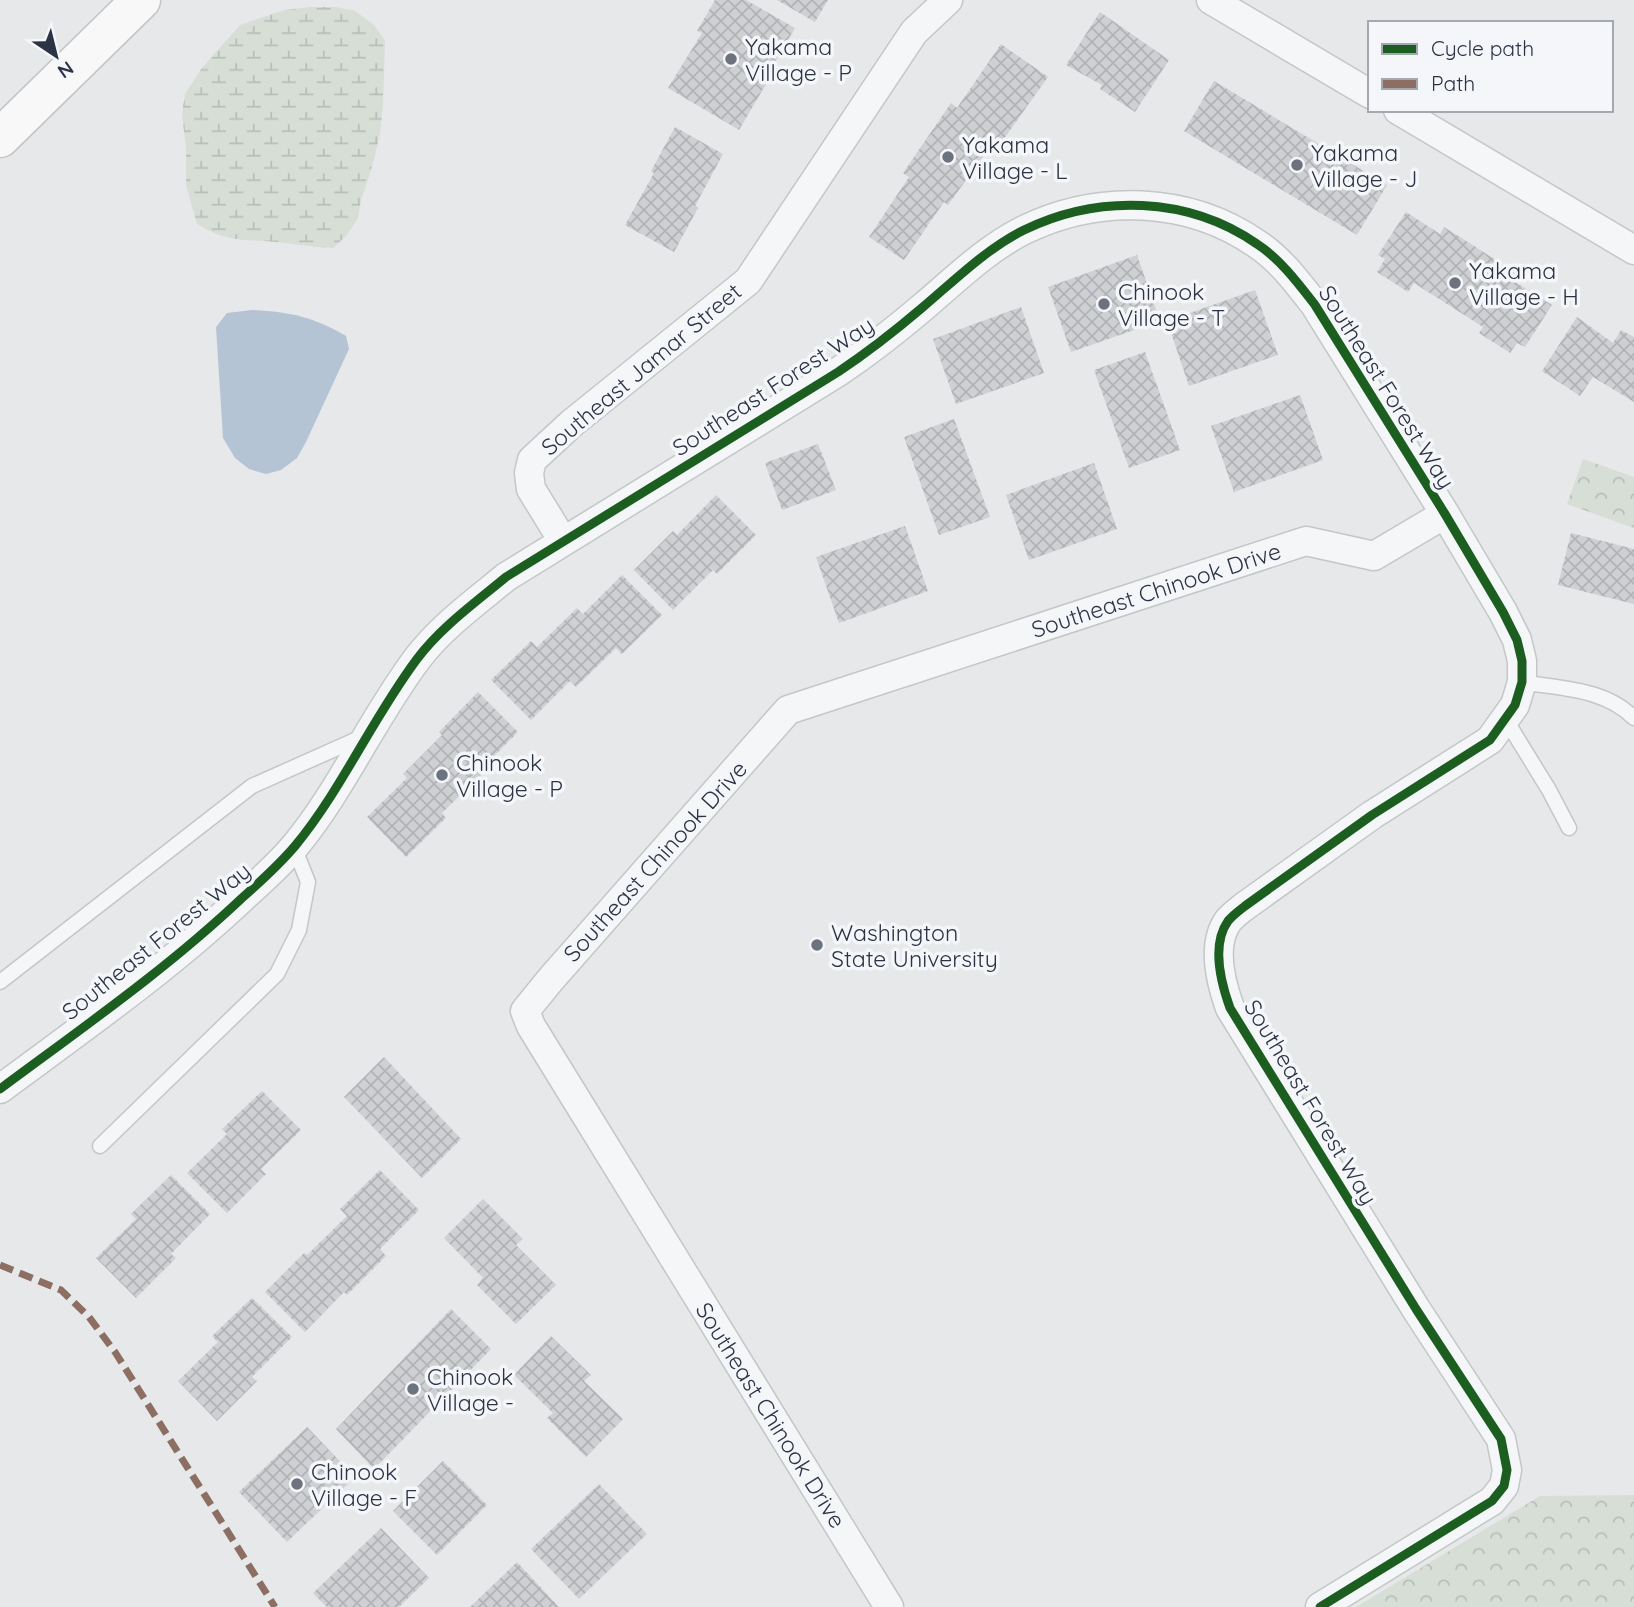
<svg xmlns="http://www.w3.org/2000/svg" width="1634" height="1607" viewBox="0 0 1634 1607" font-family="Quicksand,sans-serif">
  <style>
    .wetland { fill: url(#wetland-marsh) }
    .park { fill: url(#park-crowns) }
    .water { fill: #b4c4d5 }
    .building { fill: url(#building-cross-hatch) }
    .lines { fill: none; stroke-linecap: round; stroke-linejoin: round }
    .service-casing { stroke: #c4c6c8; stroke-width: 17 }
    .minor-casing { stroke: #c4c6c8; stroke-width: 31 }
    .primary-casing { stroke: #c2c5c8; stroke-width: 41 }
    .service { stroke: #f5f6f7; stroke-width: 14 }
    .minor { stroke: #f5f6f7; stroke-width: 28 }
    .primary { stroke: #f8f8f8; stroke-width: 38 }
    .quiet { stroke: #8d6e63; stroke-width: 7; stroke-dasharray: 14 7; stroke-linecap: butt }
    .cycleway-casing { stroke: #f4f6f9; stroke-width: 13 }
    .cycleway { stroke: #1b5e20; stroke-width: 9 }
    .poi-dot { fill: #6c737f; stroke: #f4f6f9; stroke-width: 2.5 }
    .labels { text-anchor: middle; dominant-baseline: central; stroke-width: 7; stroke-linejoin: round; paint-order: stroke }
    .poi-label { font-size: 23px; fill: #2b3445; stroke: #f4f6f9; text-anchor: start }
    .street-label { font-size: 23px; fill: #2b3445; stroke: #f4f6f9 }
  </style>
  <defs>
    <pattern id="wetland-marsh" width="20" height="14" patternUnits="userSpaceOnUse" patternTransform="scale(1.75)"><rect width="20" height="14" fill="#d6ded6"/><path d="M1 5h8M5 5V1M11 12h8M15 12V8" fill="none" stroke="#b8bfb9"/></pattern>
    <pattern id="park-crowns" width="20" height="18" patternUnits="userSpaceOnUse" patternTransform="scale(1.75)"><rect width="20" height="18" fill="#d6ded6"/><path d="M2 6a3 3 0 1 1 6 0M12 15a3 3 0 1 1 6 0" fill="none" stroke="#b8bfb9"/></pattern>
    <pattern id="building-cross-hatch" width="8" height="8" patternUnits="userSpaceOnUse" patternTransform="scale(1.75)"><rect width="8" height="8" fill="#ced0d3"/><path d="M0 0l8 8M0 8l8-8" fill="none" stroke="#b1b3b6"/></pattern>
  </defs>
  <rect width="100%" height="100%" fill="#e6e8ea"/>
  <!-- wetland -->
  <path class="wetland" d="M 310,7 L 335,7 L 355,11 L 374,25 L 385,41 L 383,104 L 380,134 L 372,167 L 361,200 L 358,218 L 347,235 L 333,248 C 314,247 296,244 277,242 C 241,239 230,243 197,224 L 186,185 L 186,148 L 182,114 L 185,94 L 202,68 L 240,25 L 285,10 Z"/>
  <!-- park -->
  <path class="park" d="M 1583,459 L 1634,477 L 1634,528 L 1567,504 Z
    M 1634,1495 L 1634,1607 L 1356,1607 L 1540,1496 Z"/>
  <!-- water -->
  <path class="water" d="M 252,310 C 290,312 313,317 346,336 L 349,349 L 306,442 L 297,458 L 281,470 L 266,474 L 249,469 L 235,458 L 223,438 L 216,327 L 227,313 Z"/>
  <!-- building -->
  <path class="building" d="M 715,0 L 746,0 L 795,28 L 769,72 L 772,74 L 739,130 L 668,88 L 702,33 L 697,31 Z
    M 777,0 L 828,0 L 815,22 Z
    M 1100,12 L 1169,60 L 1135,112 L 1100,89 L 1102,85 L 1066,65 Z
    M 1001,44 L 1048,77 L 1003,140 L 997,137 L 948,205 L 944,202 L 904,260 L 869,237 L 909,177 L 903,173 L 951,103 L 957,108 Z
    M 1214,81 L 1387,185 L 1357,235 L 1184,131 Z
    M 675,127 L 723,154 L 695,206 L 698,208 L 674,252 L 625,225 L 654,173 L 651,171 Z
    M 1406,212 L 1440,234 L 1444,227 L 1468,242 L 1519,275 L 1515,282 L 1552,305 L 1525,347 L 1517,343 L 1510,353 L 1479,333 L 1483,327 L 1414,283 L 1408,292 L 1377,272 L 1385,259 L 1378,255 Z
    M 1137,255 L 1160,321 L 1071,352 L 1048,287 Z
    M 1255,290 L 1278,355 L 1189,386 L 1167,321 Z
    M 1021,307 L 1044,373 L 956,404 L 933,339 Z
    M 1577,317 L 1613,343 L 1621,330 L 1634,337 L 1634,402 L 1593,377 L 1580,396 L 1542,371 Z
    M 1145,352 L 1180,450 L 1129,468 L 1094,370 Z
    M 1300,395 L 1323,460 L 1234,492 L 1211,426 Z
    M 954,419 L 990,517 L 939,535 L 904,437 Z
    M 818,444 L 836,490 L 782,510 L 765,463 Z
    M 1094,463 L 1117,529 L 1029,560 L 1006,495 Z
    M 716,495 L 756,535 L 717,574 L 713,570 L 673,610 L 634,570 L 673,531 L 677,535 Z
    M 905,526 L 928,591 L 839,623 L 816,557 Z
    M 1571,533 L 1634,549 L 1634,604 L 1558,585 Z
    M 622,575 L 662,615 L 622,654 L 616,648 L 576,687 L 570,681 L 531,720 L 491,680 L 531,641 L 537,647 L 577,608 L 583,614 Z
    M 478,692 L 518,732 L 478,772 L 481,775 L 442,813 L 446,818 L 406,857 L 367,817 L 407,778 L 403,774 L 442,735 L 439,732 Z
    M 384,1057 L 461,1139 L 422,1178 L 344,1097 Z
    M 262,1091 L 301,1130 L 261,1169 L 266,1174 L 227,1213 L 187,1173 L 227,1134 L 222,1129 Z
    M 380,1170 L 419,1210 L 380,1249 L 386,1256 L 347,1295 L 344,1292 L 305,1332 L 265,1292 L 304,1253 L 307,1255 L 347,1216 L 340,1209 Z
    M 171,1175 L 210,1214 L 171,1254 L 176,1258 L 136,1298 L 96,1258 L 136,1219 L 131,1214 Z
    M 483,1199 L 523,1239 L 516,1245 L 556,1285 L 516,1324 L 477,1285 L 483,1278 L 444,1238 Z
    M 252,1298 L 292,1337 L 252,1377 L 257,1381 L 217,1421 L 178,1381 L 218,1342 L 212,1336 Z
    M 451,1309 L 491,1349 L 374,1469 L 336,1429 Z
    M 551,1336 L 591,1375 L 584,1381 L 623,1419 L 586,1457 L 547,1418 L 553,1413 L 514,1375 Z
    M 307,1427 L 355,1477 L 287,1542 L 239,1492 Z
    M 443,1461 L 487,1505 L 437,1555 L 393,1511 Z
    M 599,1484 L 647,1534 L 579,1599 L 531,1549 Z
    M 381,1528 L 429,1578 L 399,1607 L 327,1607 L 313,1593 Z
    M 517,1562 L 559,1607 L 470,1607 Z"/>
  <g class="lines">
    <defs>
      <path id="service" d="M 1522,682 C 1561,689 1604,688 1634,718
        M 1506,720 L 1549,790 L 1569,828
        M 0,982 L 252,786 L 362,737
        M 100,1146 L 277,974 L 299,930 L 308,882 L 294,847"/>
      <path id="minor" d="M 1211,0 L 1370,94
        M 1398,110 L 1634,250
        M 563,541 L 531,489 L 529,473 L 532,460 L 571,424 L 748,281 L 914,32 L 948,0
        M 0,1089 C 82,1028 167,969 242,898 C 260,882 279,865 295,846 C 342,789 372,719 417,659 C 441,627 476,602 506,577 L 838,372 C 868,352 896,330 923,307 C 955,280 986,249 1024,230 C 1098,194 1188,196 1257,244 C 1280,259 1298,283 1315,305 L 1445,514 L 1503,612 L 1517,640 L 1522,661 L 1522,682 L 1515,705 L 1490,740 L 1372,815 L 1245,906 C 1240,910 1233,915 1228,921 C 1211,945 1221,983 1230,1008 L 1416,1309 L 1501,1439 L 1507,1470 L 1504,1486 L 1492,1501 L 1320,1607
        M 889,1607 L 531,1026 L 525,1011 L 551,979 L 788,710 L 1306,541 L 1374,556 L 1445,514"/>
      <path id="primary" d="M 0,138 L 141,0"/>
    </defs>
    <!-- service casing -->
    <use href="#service" class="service-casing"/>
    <!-- minor casing -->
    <use href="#minor" class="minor-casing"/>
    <!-- primary casing -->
    <use href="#primary" class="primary-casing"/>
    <!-- service -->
    <use href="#service" class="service"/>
    <!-- minor -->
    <use href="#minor" class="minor"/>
    <!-- primary -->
    <use href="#primary" class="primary"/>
    <!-- quiet -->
    <path class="quiet" d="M 0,1265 L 61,1290 L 89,1317 L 115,1352 L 275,1607"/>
    <defs>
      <path id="cycleway" d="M 0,1089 C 82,1028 167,969 242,898 C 260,882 279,865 295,846 C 342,789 372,719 417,659 C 441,627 476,602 506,577 L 838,372 C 868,352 896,330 923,307 C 955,280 986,249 1024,230 C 1098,194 1188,196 1257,244 C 1280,259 1298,283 1315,305 L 1445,514 L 1503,612 L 1517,640 L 1522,661 L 1522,682 L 1515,705 L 1490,740 L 1372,815 L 1245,906 C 1240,910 1233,915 1228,921 C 1211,945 1221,983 1230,1008 L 1416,1309 L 1501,1439 L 1507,1470 L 1504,1486 L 1492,1501 L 1320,1607"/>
    </defs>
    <!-- cycleway casing -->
    <use href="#cycleway" class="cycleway-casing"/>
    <!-- cycleway -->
    <use href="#cycleway" class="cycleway"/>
  </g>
  <!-- markers -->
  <g class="poi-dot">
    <circle cx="731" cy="59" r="7"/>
    <circle cx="948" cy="157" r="7"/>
    <circle cx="1297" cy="165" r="7"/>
    <circle cx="1455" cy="283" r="7"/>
    <circle cx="1104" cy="304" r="7"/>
    <circle cx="442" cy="775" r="7"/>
    <circle cx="817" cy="945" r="7"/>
    <circle cx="413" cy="1389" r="7"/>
    <circle cx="297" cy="1484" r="7"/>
  </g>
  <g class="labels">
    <!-- poi labels -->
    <g class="poi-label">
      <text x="745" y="46">Yakama<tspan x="745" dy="26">Village - P</tspan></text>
      <text x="962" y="144">Yakama<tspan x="962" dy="26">Village - L</tspan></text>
      <text x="1311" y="152">Yakama<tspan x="1311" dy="26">Village - J</tspan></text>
      <text x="1469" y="270">Yakama<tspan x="1469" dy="26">Village - H</tspan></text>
      <text x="1118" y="291">Chinook<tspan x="1118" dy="26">Village - T</tspan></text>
      <text x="456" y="762">Chinook<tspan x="456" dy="26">Village - P</tspan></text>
      <text x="831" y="932">Washington<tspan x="831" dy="26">State University</tspan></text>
      <text x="427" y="1376">Chinook<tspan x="427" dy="26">Village -</tspan></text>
      <text x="311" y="1471">Chinook<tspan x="311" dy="26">Village - F</tspan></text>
    </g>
    <!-- street labels -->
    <g class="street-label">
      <text transform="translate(641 369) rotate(-40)">Southeast Jamar Street</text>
      <text transform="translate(773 386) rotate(-33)">Southeast Forest Way</text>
      <text transform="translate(1387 387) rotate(58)">Southeast Forest Way</text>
      <text transform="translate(1156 590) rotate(-18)">Southeast Chinook Drive</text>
      <text transform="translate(655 861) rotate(-48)">Southeast Chinook Drive</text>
      <text transform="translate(156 941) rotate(-39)">Southeast Forest Way</text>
      <text transform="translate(1311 1102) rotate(59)">Southeast Forest Way</text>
      <text transform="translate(771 1415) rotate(58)">Southeast Chinook Drive</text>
    </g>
  </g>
  <!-- legend -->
  <rect x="1368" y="21" width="245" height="91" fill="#f4f6f9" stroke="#a4a8b1" stroke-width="2"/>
  <rect x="1382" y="44" width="35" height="10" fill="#1b5e20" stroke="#a4a8b1" stroke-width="2"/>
  <text x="1431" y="56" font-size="21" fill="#2b3445">Cycle path</text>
  <rect x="1382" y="79" width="35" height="10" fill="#8d6e63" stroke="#a4a8b1" stroke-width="2"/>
  <text x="1431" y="91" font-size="21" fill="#2b3445">Path</text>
  <!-- north arrow -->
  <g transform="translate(56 56) rotate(145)" stroke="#f4f6f9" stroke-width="5" paint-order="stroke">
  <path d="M0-5L12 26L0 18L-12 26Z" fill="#2b3445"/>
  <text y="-10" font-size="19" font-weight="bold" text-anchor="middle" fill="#2b3445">N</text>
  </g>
</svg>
